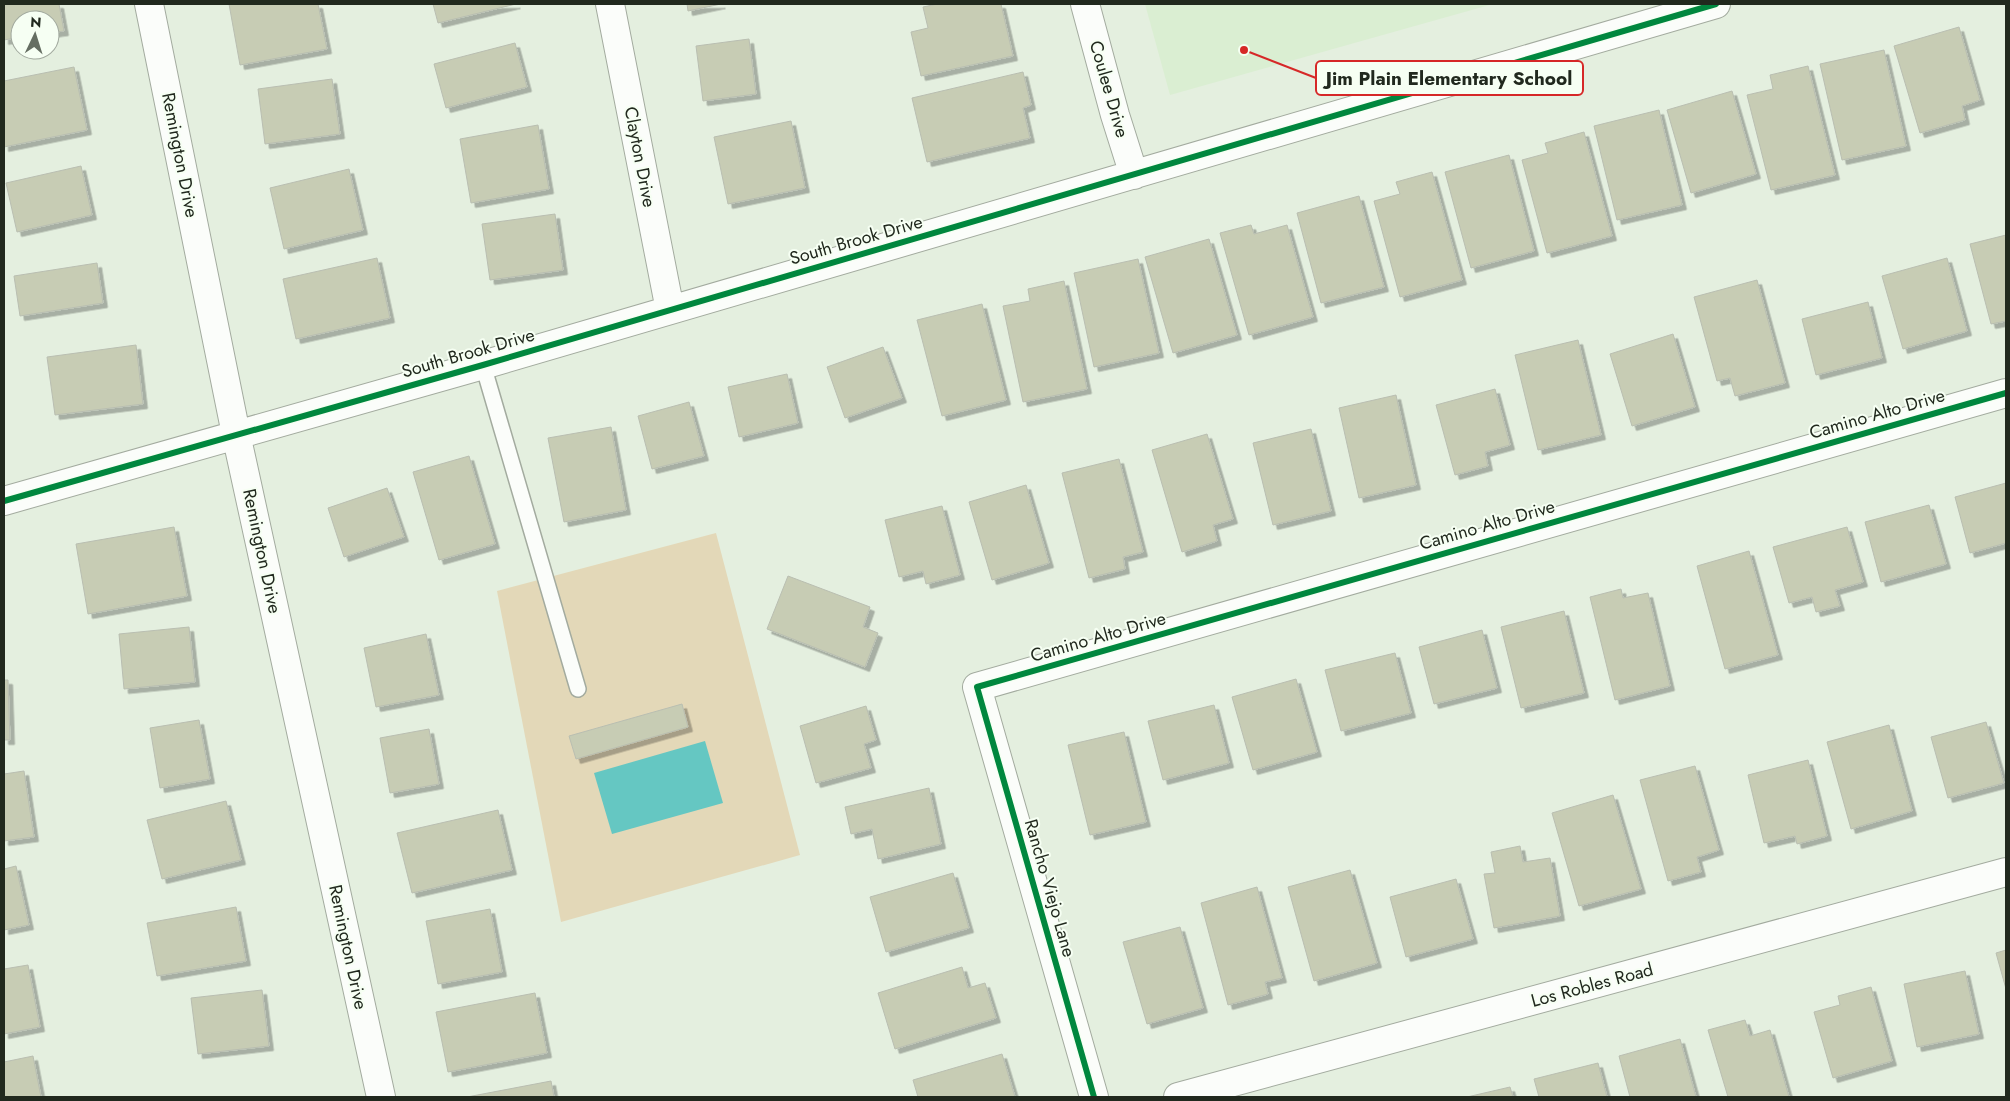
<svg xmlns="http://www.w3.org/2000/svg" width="2010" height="1101" viewBox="0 0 2010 1101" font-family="Jost,sans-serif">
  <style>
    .built { fill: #daeed2 }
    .green { fill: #e3d8b8 }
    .water { fill: #65c7c2 }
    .building { fill: #c7ccb4; stroke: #b9beb1; filter: url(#shadow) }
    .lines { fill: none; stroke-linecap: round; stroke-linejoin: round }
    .service-casing { stroke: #a3ab9f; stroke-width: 18 }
    .minor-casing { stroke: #a3ab9f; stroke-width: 30 }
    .service { stroke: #fbfdfa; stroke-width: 15 }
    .minor { stroke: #fbfdfa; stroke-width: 28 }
    .cycleway-casing { stroke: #f6fff3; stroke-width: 9 }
    .cycleway { stroke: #00873e; stroke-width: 6 }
    .labels { text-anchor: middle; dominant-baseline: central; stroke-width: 4; stroke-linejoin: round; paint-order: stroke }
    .street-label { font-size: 18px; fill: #21291e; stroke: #f6fff3 }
    .leader { fill: none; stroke: #d62828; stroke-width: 2 }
    .callout-dot { fill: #d62828; stroke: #f6fff3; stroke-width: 2 }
    .callout { fill: #f6fff3; stroke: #d62828; stroke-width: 2 }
    .callout-label { font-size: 19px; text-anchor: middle; font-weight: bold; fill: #21291e }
  </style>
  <defs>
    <filter id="shadow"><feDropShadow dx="4.5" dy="4.5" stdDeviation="0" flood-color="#0004"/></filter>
  </defs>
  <rect width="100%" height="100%" fill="#e4efdf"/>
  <!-- built -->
  <path class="built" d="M 1145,4 L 1493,4 L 1170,95 Z"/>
  <!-- green -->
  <path class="green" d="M 716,533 L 800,855 L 561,922 L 497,591 Z"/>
  <!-- water -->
  <path class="water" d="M 705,741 L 723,803 L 612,834 L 594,773 Z"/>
  <!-- building -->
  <path class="building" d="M 4,4 L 59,4 L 64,31 L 50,33 L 50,20 L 20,20 L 20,37 L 4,40 Z
    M 229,4 L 318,4 L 327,49 L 240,65 Z
    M 433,4 L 516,4 L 438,23 Z
    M 687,4 L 721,4 L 688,11 Z
    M 937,4 L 1001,4 L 1013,56 L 921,76 L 911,32 L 928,28 L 923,7 Z
    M 1959,27 L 1980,100 L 1962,106 L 1965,120 L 1920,133 L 1894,46 Z
    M 749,39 L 756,94 L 703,101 L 696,46 Z
    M 515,43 L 527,87 L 446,108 L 434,64 Z
    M 1884,50 L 1906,146 L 1842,160 L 1820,64 Z
    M 1808,66 L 1835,175 L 1771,190 L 1747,95 L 1773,89 L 1770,75 Z
    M 74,67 L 87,130 L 4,147 L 4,81 Z
    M 1023,72 L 1031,105 L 1023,108 L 1030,138 L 927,162 L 912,98 Z
    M 332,79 L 340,134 L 265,144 L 258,89 Z
    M 1732,91 L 1756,174 L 1691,193 L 1667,110 Z
    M 1659,110 L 1682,205 L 1617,220 L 1594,126 Z
    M 791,121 L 805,188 L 728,204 L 714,137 Z
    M 538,125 L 549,189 L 471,203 L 460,139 Z
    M 1584,132 L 1612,236 L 1547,253 L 1522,160 L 1548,153 L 1545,143 Z
    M 1509,155 L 1534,251 L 1471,268 L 1445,172 Z
    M 81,166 L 92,215 L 17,232 L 6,183 Z
    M 349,169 L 363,230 L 284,249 L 270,188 Z
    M 1432,172 L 1462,280 L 1400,297 L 1374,201 L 1400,194 L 1396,182 Z
    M 1359,196 L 1384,287 L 1321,303 L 1297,213 Z
    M 555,214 L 563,270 L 490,280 L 482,224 Z
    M 1251,225 L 1254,234 L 1287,225 L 1313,317 L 1249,335 L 1220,233 Z
    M 2006,235 L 2006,321 L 1991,324 L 1970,244 Z
    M 1209,239 L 1237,335 L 1173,353 L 1145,257 Z
    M 377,258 L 390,318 L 296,339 L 283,279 Z
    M 1947,258 L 1967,331 L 1903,349 L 1882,276 Z
    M 1138,259 L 1159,353 L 1094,367 L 1074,273 Z
    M 97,263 L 103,303 L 20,316 L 14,276 Z
    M 1757,280 L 1785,383 L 1735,396 L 1730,378 L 1717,381 L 1694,297 Z
    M 1064,281 L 1087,389 L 1023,402 L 1003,306 L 1030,301 L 1028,289 Z
    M 1868,302 L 1882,358 L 1816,375 L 1802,319 Z
    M 982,304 L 1006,400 L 942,416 L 917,320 Z
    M 1673,334 L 1695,407 L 1632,426 L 1610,354 Z
    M 1578,340 L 1601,435 L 1538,450 L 1515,355 Z
    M 136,345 L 143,404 L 55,415 L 47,357 Z
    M 883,347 L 902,398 L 845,418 L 827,367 Z
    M 787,374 L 798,423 L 739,437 L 728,387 Z
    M 1495,389 L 1510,445 L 1485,452 L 1488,466 L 1455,475 L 1436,405 Z
    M 1396,395 L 1416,485 L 1359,498 L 1339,408 Z
    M 689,402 L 704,456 L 652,469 L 638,416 Z
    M 611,427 L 626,510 L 564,522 L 548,438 Z
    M 1311,429 L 1331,511 L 1273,525 L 1253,443 Z
    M 1207,434 L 1233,519 L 1213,525 L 1217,541 L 1182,552 L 1152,450 Z
    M 469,456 L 495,544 L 439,560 L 413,472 Z
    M 1119,459 L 1143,552 L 1123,557 L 1125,569 L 1089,578 L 1062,473 Z
    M 2006,483 L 2006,543 L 1970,553 L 1955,497 Z
    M 1026,485 L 1049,563 L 992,580 L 969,502 Z
    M 387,488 L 404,537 L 344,557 L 328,508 Z
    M 1929,505 L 1946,564 L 1881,582 L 1865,522 Z
    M 942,506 L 960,575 L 926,584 L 923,571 L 899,577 L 885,520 Z
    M 174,527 L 187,596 L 88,614 L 76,544 Z
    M 1847,527 L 1863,582 L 1835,590 L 1840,606 L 1816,612 L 1812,597 L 1789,603 L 1773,547 Z
    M 1749,551 L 1778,655 L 1725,669 L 1697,566 Z
    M 788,576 L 870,607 L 863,627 L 878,633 L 865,667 L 767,629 Z
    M 1621,589 L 1623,598 L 1648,593 L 1670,686 L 1615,700 L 1590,597 Z
    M 1564,611 L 1584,693 L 1521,708 L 1501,627 Z
    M 189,627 L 195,682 L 124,689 L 119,634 Z
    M 1482,630 L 1497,688 L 1434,704 L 1419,647 Z
    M 426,634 L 439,695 L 376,707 L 364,648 Z
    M 1395,653 L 1411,713 L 1341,731 L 1325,670 Z
    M 1296,679 L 1317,752 L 1253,770 L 1232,697 Z
    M 4,680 L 8,680 L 10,740 L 4,740 Z
    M 682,704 L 688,727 L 576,759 L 569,736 Z
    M 1214,705 L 1229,763 L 1163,780 L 1148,721 Z
    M 866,706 L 876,740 L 864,744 L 871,768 L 816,783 L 800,726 Z
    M 199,720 L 210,779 L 160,788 L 150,728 Z
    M 1986,722 L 2004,783 L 1948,798 L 1931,737 Z
    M 1889,725 L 1912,811 L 1851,829 L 1827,742 Z
    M 429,729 L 439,784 L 390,793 L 380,738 Z
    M 1124,732 L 1146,822 L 1090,835 L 1068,745 Z
    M 1808,760 L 1827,836 L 1797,844 L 1795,836 L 1764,843 L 1748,775 Z
    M 1695,766 L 1719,850 L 1697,857 L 1701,872 L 1668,881 L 1640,780 Z
    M 24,771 L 34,837 L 4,841 L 4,774 Z
    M 929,788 L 941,844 L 878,859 L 872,829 L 851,834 L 845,807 Z
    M 1613,795 L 1641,889 L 1579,906 L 1552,813 Z
    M 226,801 L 241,860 L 162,879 L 147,820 Z
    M 498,810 L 512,870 L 412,893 L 397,833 Z
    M 1520,846 L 1523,862 L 1550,858 L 1560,916 L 1494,928 L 1484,874 L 1495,873 L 1491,852 Z
    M 16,866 L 29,925 L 4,930 L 4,869 Z
    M 1350,870 L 1377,963 L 1314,981 L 1288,887 Z
    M 953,873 L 969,928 L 886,952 L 870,897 Z
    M 1456,879 L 1473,939 L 1406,957 L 1390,897 Z
    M 1257,887 L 1282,978 L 1265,982 L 1268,994 L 1228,1005 L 1201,903 Z
    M 236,907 L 246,961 L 157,976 L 147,923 Z
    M 490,909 L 502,972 L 438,984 L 426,921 Z
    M 1180,927 L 1203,1008 L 1147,1024 L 1123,942 Z
    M 2006,950 L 2006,989 L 1996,953 Z
    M 28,965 L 40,1027 L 4,1034 L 4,969 Z
    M 962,967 L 968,988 L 985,983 L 996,1018 L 895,1049 L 878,993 Z
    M 1965,971 L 1979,1034 L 1917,1047 L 1904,984 Z
    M 1871,987 L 1892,1061 L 1833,1078 L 1814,1012 L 1840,1005 L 1838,996 Z
    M 262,990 L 269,1046 L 198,1054 L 191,998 Z
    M 535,993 L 547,1053 L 448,1072 L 436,1012 Z
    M 1745,1020 L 1750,1036 L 1770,1030 L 1789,1097 L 1728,1097 L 1708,1030 Z
    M 1680,1039 L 1696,1097 L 1630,1097 L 1619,1056 Z
    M 1002,1054 L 1015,1097 L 918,1097 L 913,1080 Z
    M 33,1056 L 41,1097 L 4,1097 L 4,1062 Z
    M 1598,1063 L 1607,1097 L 1539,1097 L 1534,1079 Z
    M 551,1081 L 554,1097 L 467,1097 Z
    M 1510,1087 L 1513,1097 L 1467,1097 Z"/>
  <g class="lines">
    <defs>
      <path id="service" d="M 483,365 L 578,689"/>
      <path id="minor" d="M 149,4 L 236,434 L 381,1097
        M 610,4 L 670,310
        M 1085,4 L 1115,115 L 1134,175
        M 4,501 L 483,365 L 1716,4
        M 1094,1097 L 977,687 L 2006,393
        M 1178,1097 L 2006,872"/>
    </defs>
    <!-- service casing -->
    <use href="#service" class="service-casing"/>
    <!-- minor casing -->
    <use href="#minor" class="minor-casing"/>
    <!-- service -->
    <use href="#service" class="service"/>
    <!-- minor -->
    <use href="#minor" class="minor"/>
    <defs>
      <path id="cycleway" d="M 4,501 L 483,365 L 1716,4
        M 1094,1097 L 977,687 L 2006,393"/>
    </defs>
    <!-- cycleway casing -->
    <use href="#cycleway" class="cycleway-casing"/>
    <!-- cycleway -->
    <use href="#cycleway" class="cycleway"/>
  </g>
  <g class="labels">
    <!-- street labels -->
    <g class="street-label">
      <text transform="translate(1109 89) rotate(74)">Coulee Drive</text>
      <text transform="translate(180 155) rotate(79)">Remington Drive</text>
      <text transform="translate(640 157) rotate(79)">Clayton Drive</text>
      <text transform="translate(856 240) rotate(-16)">South Brook Drive</text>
      <text transform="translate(468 353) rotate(-16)">South Brook Drive</text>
      <text transform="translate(1877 414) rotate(-16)">Camino Alto Drive</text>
      <text transform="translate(1487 525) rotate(-16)">Camino Alto Drive</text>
      <text transform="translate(262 551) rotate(78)">Remington Drive</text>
      <text transform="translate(1098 637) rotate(-16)">Camino Alto Drive</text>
      <text transform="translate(1050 888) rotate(74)">Rancho Viejo Lane</text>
      <text transform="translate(348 947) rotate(78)">Remington Drive</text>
      <text transform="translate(1592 985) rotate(-15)">Los Robles Road</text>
    </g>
  </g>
  <!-- callouts -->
  <path class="leader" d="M1244 50L1316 78"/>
  <circle class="callout-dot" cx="1244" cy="50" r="5"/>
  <rect class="callout" x="1316" y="61" width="267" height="34" rx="5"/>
  <g class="callout-label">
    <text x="1449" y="85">Jim Plain Elementary School</text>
  </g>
  <!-- border -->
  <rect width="2010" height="1101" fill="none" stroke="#21291e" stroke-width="10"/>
  <!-- north arrow -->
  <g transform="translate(35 35) rotate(4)"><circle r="24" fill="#f6fff3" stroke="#a1a99e"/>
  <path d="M0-4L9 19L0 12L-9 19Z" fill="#656e62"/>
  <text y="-8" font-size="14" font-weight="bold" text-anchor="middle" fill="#21291e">N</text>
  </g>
</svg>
